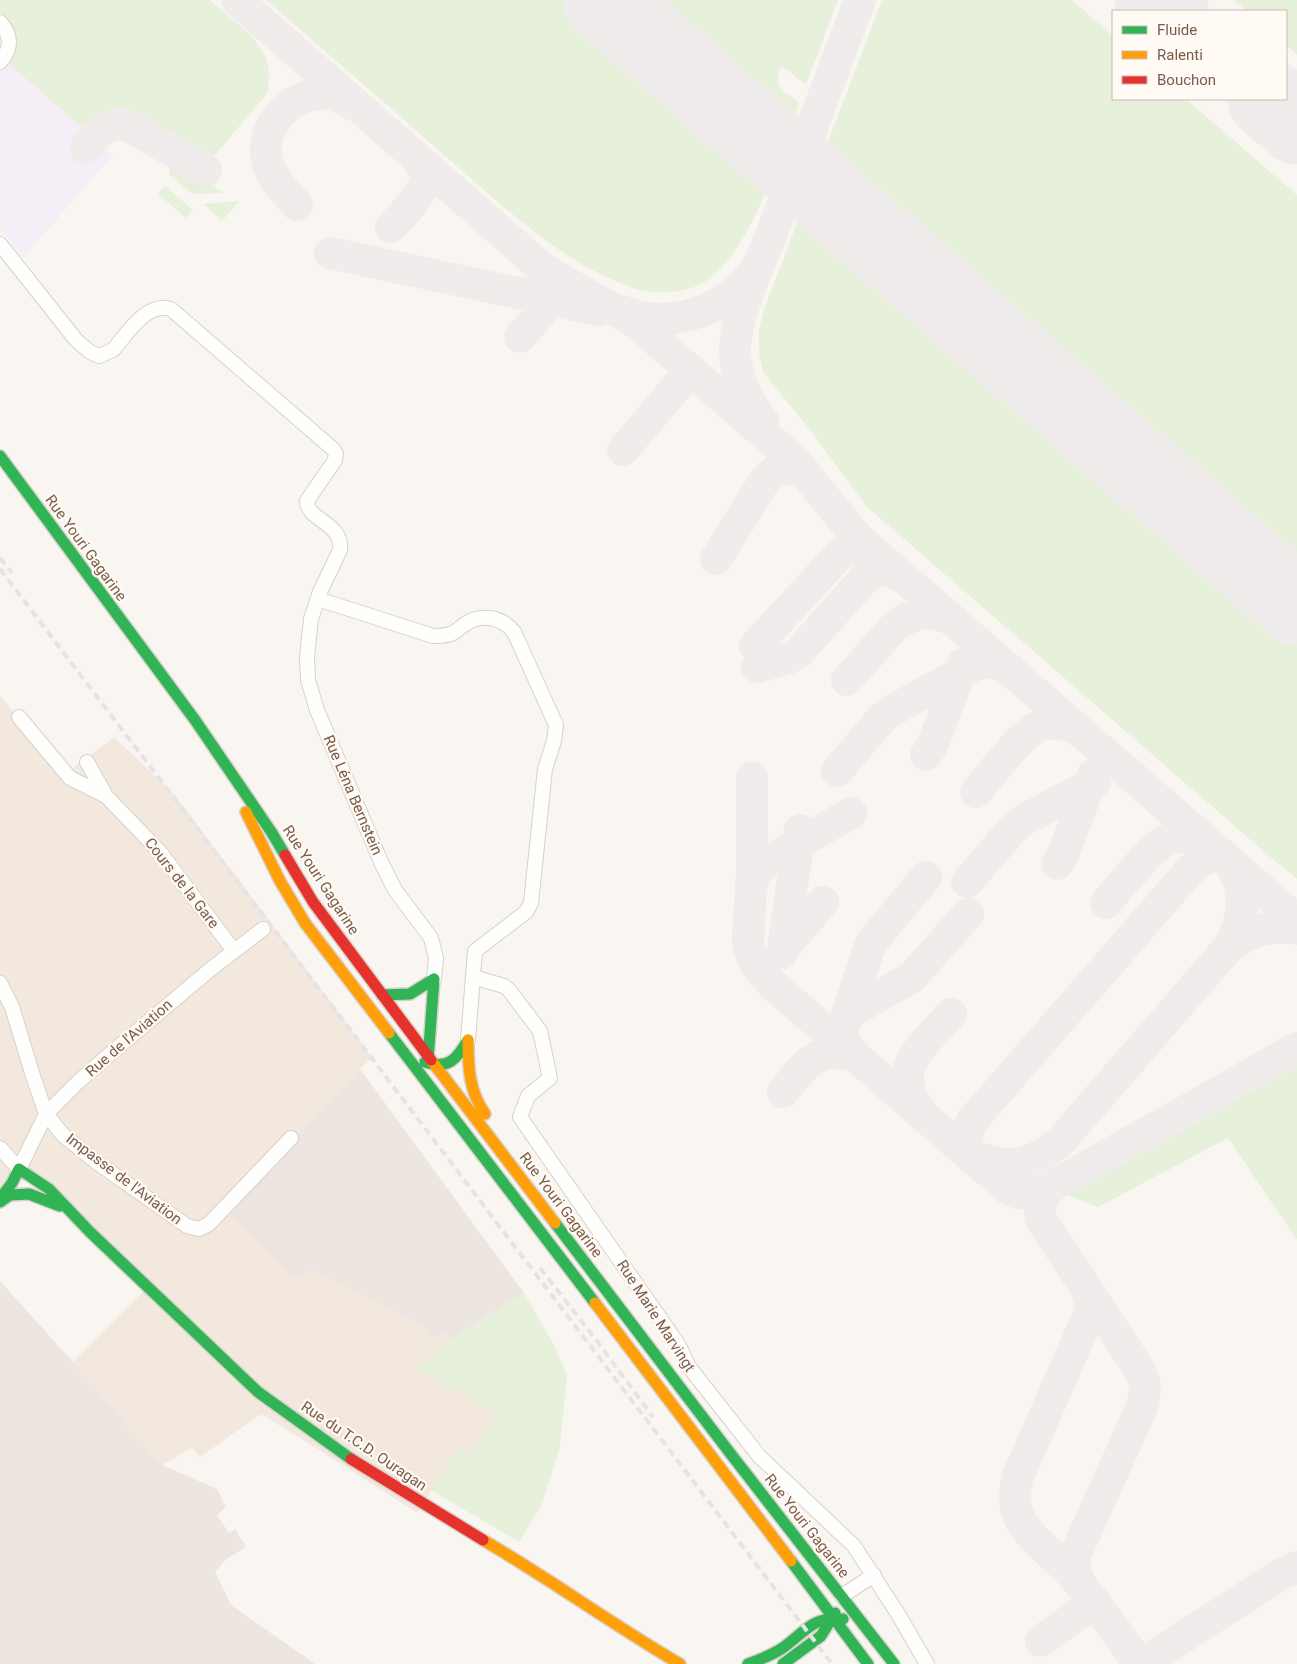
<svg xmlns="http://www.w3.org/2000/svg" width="1297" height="1664" viewBox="0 0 1297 1664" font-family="Roboto,sans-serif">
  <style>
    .residential { fill: #f2e8de }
    .industrial { fill: #ede5e0 }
    .education { fill: #f6eef6 }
    .green { fill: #e7f0db }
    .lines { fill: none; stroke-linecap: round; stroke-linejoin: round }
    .taxiway { stroke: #f0ecec; stroke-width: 32 }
    .runway { stroke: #f0ecec; stroke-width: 81 }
    .street-casing { stroke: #d7d1cb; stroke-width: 16 }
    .fast-casing { stroke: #d9d2cb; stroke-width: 14 }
    .slow-casing { stroke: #d9d2cb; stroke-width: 14 }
    .jam-casing { stroke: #d9d2cb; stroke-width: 14 }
    .street { stroke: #fefefd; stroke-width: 14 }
    .fast { stroke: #30b455; stroke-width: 11 }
    .slow { stroke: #ff9f0a; stroke-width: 11 }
    .jam { stroke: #e5322d; stroke-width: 11 }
    .rail { stroke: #e6e3e7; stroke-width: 4; stroke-dasharray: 8 5; stroke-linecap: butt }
    .labels { text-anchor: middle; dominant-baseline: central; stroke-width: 4.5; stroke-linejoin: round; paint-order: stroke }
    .street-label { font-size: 15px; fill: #7a5c4d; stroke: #fffaf3 }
  </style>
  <rect width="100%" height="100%" fill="#f9f5f0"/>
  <!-- residential -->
  <path class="residential" d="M 0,695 L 62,776 L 114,737 L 174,794 L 372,1057 L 223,1207 L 310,1269 L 426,1328 L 445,1332 L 451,1340 L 417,1368 L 500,1415 L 472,1453 L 458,1449 L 417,1513 L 313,1446 L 261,1414 L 200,1457 L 192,1448 L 162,1465 L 73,1362 L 148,1287 L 25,1168 L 0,1194 Z"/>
  <!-- industrial -->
  <path class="industrial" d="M 360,1069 L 524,1293 L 451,1340 L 445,1332 L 430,1341 L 425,1328 L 310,1269 L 294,1279 L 223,1207 Z
    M 0,1281 L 73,1362 L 162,1465 L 217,1489 L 226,1507 L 217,1515 L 229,1533 L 235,1529 L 246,1547 L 225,1560 L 215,1572 L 231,1605 L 315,1664 L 0,1664 Z"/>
  <!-- education -->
  <path class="education" d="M 8,63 L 113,155 L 23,258 L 0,229 L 0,71 Z"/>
  <!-- green -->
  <path class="green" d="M 0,0 L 210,0 L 251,35 L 265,55 L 269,70 L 268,92 L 215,155 C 207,158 203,157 195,153 C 174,142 128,108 105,117 C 98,121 93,127 87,132 L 8,63 C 21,45 16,27 0,13 Z
    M 266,0 L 838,0 L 806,85 L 782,66 C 770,87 784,91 799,103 C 780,154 752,250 706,281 C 688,294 654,295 633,288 C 559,262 501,204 443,154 C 384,102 325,51 266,0 Z
    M 882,0 L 1072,0 L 1113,36 L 1113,99 L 1186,99 L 1297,195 L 1297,879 L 1275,861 L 865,505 L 814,435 L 763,372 L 759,353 L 759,329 L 765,307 Z
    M 1234,0 L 1297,0 L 1297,55 L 1286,45 L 1286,11 L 1247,11 Z
    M 170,160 L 224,193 L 192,194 L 169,174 Z
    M 165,186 L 193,210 L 186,218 L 158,194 Z
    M 239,201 L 222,221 L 204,204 Z
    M 1297,1064 L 1297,1240 L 1228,1138 L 1098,1207 L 1065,1194 Z
    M 524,1293 L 553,1343 L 567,1375 L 560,1447 L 542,1504 L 519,1542 L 431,1490 L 458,1448 L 472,1453 L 499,1415 L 416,1368 L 451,1340 Z"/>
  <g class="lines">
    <!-- taxiway -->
    <path class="taxiway" d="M 237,0 L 542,268 L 635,322 L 794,460 L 857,537 L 1297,920
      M 85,148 C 99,133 103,125 125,124 L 206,170
      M 297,205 C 287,193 272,180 268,164 C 257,127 291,91 328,94 C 338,95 346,100 353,105
      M 391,227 C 402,215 431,188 424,170 C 422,165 417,160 414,156
      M 330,253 L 598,310
      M 622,311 C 669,330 725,312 754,271
      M 520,337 L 555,297 L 567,291
      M 763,421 C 747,401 735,376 735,349 C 736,313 760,264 773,230 C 802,153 831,77 860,0
      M 623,450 L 691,370
      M 716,559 L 765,480 C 777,467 789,466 805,473
      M 755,646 L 841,553 C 855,547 864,546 877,555
      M 757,667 L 789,658 L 799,652 L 864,579 C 879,568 887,568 902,577
      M 847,680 L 894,627 C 914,611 931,609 954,621
      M 926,755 L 933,744 L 963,664
      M 837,771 L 883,717 L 891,711 L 975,665 C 990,661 996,662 1010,669
      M 752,777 L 752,870 L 748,940 L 750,952 L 755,963 L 763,974 L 773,985 L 1007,1188 C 1021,1197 1034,1194 1049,1188
      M 976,792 C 990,776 1025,727 1045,724 C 1057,722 1068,725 1079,730
      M 1228,861 C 1248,890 1245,919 1228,948 C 1248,931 1270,924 1297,929
      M 1057,864 L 1062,857 L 1093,775
      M 967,882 L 1012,830 L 1022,821 L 1095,782
      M 751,891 L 754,874 L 765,863 L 851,813
      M 1106,903 C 1116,891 1126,879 1137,867 C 1158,843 1173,828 1207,842
      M 783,949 L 800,830
      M 782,953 L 786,945 L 823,902
      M 845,1020 L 854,1010 L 911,978 L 968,914
      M 855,1056 C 847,1047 841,1040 843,1027 L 871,943 L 926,877
      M 783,1092 C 805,1065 817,1044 855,1056
      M 922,1113 C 888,1069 922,1047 951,1014
      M 972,1155 C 1008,1170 1028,1167 1059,1143 L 1228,948
      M 972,1158 C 964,1144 965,1135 972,1121 L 1193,867 C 1207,857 1213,853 1229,861
      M 1086,1288 L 1091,1305 L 1088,1317 L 1018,1476 C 1015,1490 1013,1503 1019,1517 C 1031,1541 1056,1556 1073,1576 C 1098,1603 1117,1635 1140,1664
      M 1082,1586 C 1075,1575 1073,1566 1076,1553 L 1141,1409 C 1146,1393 1147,1384 1139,1369 L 1042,1221 C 1037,1208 1042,1200 1049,1188 L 1297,1048
      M 1041,1641 L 1088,1607 L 1093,1606 L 1098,1608
      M 1133,1656 L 1141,1660 L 1149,1659 L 1283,1573 L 1297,1567"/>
    <!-- runway -->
    <path class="runway" d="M 603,0 L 1297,605
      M 1155,0 L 1168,11
      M 1268,99 L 1297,124"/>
    <defs>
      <path id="street" d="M 0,22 C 12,35 12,49 0,62
        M 0,244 L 76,340 L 90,352 L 99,356 L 113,350 C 127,334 147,301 171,309 L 333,449 L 336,454 L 335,460 L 307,501 C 307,521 343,522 340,550 L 320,592 L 311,619 L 307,657 L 308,680 L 317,710 L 381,862 L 395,890 L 431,938 L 436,958 L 434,979
        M 318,599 L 433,636 C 440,636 447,636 453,633 C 457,631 461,627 465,624 C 482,613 502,617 514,632 L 556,725 L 554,741 L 545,769 L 531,903 L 526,912 L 475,951 L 468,1040
        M 19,717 L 70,778 L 106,796 L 160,852 L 234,951
        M 87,762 L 106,796
        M 473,977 L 504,986 L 509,990 L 518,1002 L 540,1031 L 550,1078 L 528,1096 L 520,1117 L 678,1344 L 689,1367 L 759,1456 L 854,1546 L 898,1614 L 927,1664
        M 0,983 L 12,1007 L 33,1076 L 46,1114 L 63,1135 L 95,1161 L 187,1226 L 199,1229 L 209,1224 L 291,1138
        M 0,1148 L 19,1169 L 46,1114 L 77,1083 L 104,1059 L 212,968 L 263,929
        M 842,1596 L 874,1575"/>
      <path id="fast" d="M 0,456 L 195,720 L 272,833 L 285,855
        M 382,995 L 410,994 L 434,979
        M 389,1033 L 595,1303
        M 428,1060 L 434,979
        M 425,1062 C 448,1070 457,1059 468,1040
        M 0,1199 L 12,1183 L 19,1169 L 49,1189 L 90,1232 L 258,1392 L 351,1459
        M 0,1202 L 10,1195 L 29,1194 L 60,1206
        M 555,1223 L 730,1453 L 894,1664
        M 791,1561 L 868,1664
        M 748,1664 C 761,1659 773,1655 784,1647 C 806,1631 813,1616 843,1619
        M 783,1664 L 821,1636 L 835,1613"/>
      <path id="slow" d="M 246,812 L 280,881 L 305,923 L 389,1033
        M 468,1040 C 468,1067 469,1091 485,1114
        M 431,1060 L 555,1223
        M 595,1303 L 791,1561
        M 483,1540 C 550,1579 613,1625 680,1664"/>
      <path id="jam" d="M 285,855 L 313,902 L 431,1060
        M 351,1459 L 483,1540"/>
    </defs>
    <!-- street casing -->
    <use href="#street" class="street-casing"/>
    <!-- fast casing -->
    <use href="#fast" class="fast-casing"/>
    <!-- slow casing -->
    <use href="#slow" class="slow-casing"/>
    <!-- jam casing -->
    <use href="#jam" class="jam-casing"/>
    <!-- street -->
    <use href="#street" class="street"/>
    <!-- fast -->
    <use href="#fast" class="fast"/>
    <!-- slow -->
    <use href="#slow" class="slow"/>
    <!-- jam -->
    <use href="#jam" class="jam"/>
    <!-- rail -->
    <path class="rail" d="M 0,558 L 12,573
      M 0,569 L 832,1664
      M 540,1268 L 594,1337 L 653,1417"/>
  </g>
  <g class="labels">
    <!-- street labels -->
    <g class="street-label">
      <text transform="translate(86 548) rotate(54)">Rue Youri Gagarine</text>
      <text transform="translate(353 795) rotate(67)">Rue Léna Bernstein</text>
      <text transform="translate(321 880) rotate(57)">Rue Youri Gagarine</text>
      <text transform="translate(182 883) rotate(52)">Cours de la Gare</text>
      <text transform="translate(129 1038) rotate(-41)">Rue de l'Aviation</text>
      <text transform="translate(124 1179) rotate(37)">Impasse de l'Aviation</text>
      <text transform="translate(561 1205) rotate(53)">Rue Youri Gagarine</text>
      <text transform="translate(656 1316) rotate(57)">Rue Marie Marvingt</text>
      <text transform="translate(364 1446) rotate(34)">Rue du T.C.D. Ouragan</text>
      <text transform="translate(807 1526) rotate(52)">Rue Youri Gagarine</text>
    </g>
  </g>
  <!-- legend -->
  <rect x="1112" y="10" width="175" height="90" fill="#fffaf3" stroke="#cabbb1"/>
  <rect x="1122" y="26" width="25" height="8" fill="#30b455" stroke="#cabbb1"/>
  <text x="1157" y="35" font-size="15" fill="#7a5c4d">Fluide</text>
  <rect x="1122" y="51" width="25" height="8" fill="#ff9f0a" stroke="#cabbb1"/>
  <text x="1157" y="60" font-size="15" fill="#7a5c4d">Ralenti</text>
  <rect x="1122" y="76" width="25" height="8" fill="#e5322d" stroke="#cabbb1"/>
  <text x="1157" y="85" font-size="15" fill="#7a5c4d">Bouchon</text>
</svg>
